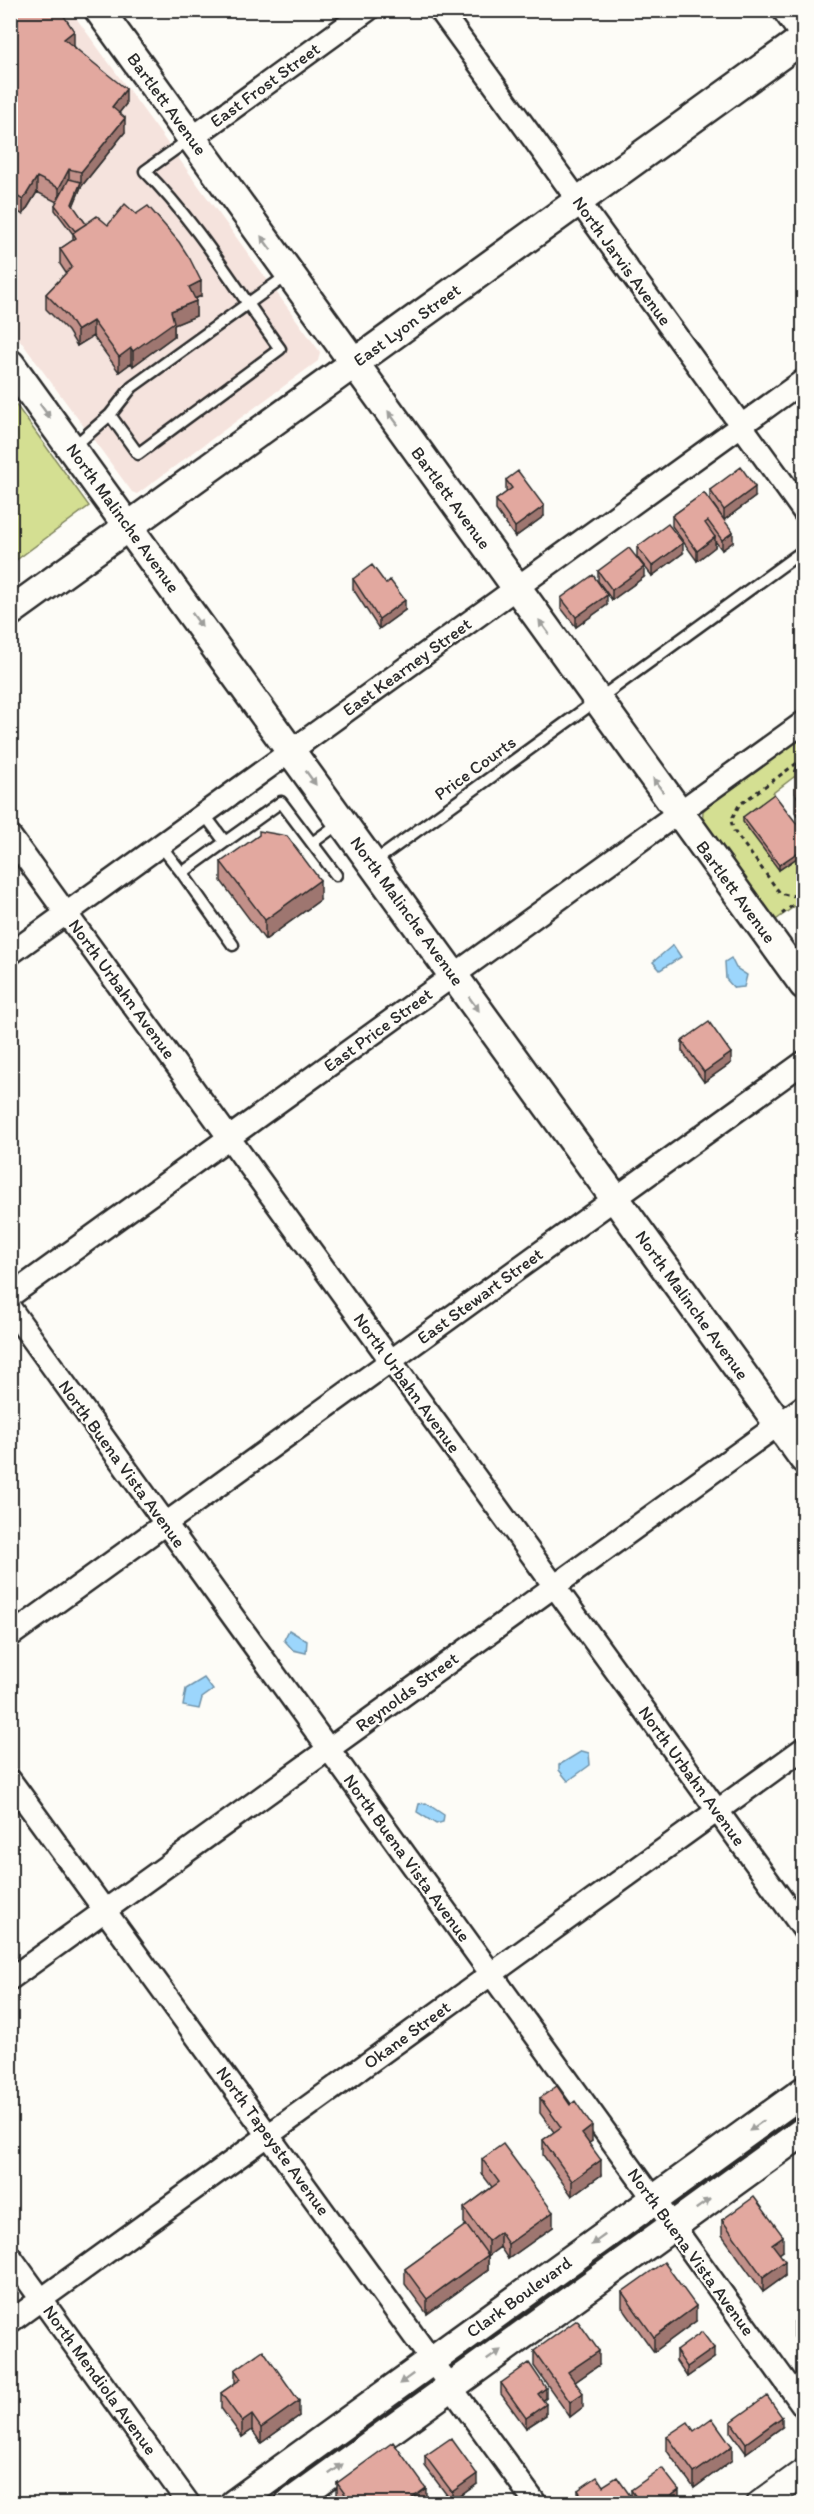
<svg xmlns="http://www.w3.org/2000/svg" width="814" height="2514" viewBox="0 0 814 2514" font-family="Itim,sans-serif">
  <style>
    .built { fill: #f5e3dd }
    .green { fill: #d4df92; stroke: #80855e; stroke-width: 1.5 }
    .water { fill: #9cd6fc; stroke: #6f92a8; stroke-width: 1.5 }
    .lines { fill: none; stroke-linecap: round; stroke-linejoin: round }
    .service-casing { stroke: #2b2b2b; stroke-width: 15 }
    .minor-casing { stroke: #2b2b2b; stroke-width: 26 }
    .tertiary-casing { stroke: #2b2b2b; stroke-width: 30 }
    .secondary-casing { stroke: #2b2b2b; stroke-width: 33 }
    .path { stroke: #2b2b2b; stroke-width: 3; stroke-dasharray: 4.5 4.5; stroke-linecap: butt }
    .service { stroke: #fdfcf7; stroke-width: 10 }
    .minor { stroke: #fdfcf7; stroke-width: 21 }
    .tertiary { stroke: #fdfcf7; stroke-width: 26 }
    .secondary { stroke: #fdfcf7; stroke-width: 28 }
    .wall { fill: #c29089; stroke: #2b2b2b; stroke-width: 1.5 }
    .shaded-wall { fill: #9e766f; stroke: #2b2b2b; stroke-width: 1.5 }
    .building { fill: #e2a89f; stroke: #2b2b2b; stroke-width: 1.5 }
    .oneway { fill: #9e9e9b }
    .labels { text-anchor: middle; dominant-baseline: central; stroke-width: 4.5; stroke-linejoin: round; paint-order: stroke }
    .street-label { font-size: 18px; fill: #2b2b2b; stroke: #fdfcf7 }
  </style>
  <rect width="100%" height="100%" fill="#fdfcf7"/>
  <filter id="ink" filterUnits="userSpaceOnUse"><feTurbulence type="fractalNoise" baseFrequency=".0167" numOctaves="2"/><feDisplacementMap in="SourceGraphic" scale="12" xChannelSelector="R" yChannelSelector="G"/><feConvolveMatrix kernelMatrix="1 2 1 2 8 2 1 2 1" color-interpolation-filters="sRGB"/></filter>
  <g filter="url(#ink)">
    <!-- built -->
    <path class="built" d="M 10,11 L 71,11 L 320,352 L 318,361 L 137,494 L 132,492 L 11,328 Z"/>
    <!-- green -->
    <path class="green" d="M 11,398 L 89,506 L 11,564 Z
      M 803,736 L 803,770 L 773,793 L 803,835 L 803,900 L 773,922 L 702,824 L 703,811 L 709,805 Z"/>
    <!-- water -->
    <path class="water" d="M 673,945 L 681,957 L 660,970 L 653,962 Z
      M 731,958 L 736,968 L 747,975 L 744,987 L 734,988 L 726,979 L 725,962 Z
      M 289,1630 L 307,1641 L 306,1653 L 293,1650 L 284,1640 Z
      M 204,1678 L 213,1690 L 202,1698 L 199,1709 L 183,1706 L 186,1689 Z
      M 582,1751 L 589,1753 L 590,1765 L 568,1781 L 559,1770 L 559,1765 Z
      M 426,1803 L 444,1815 L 443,1822 L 436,1824 L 417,1812 L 419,1804 Z"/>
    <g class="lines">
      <defs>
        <path id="service" d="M 191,138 L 145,171 C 197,223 237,290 280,349 L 138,454 L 110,415 L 132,387 L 289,274
          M 72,448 L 110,415
          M 204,814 L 225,842 L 182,873 L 233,945
          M 225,842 L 281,802 L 336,875
          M 312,843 L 341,822
          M 161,846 L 182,873
          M 374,862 L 804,550"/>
        <path id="minor" d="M 440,10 L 804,512
          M 783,10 L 804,39
          M 192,138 L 368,10
          M 10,836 L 804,1930
          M 10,954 L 804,380
          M 10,1296 L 804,722
          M 10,1308 L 804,2407
          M 10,1636 L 804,1062
          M 10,1780 L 536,2504
          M 10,1979 L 804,1406
          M 10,2256 L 189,2504
          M 10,2322 L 804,1748"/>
        <path id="tertiary" d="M 760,2504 L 804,2472"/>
        <path id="secondary" d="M 99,10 L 804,985
          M 10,364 L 804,1459
          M 10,612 L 804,38
          M 234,2504 L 804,2091
          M 289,2504 L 804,2131"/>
      </defs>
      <!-- service casing -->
      <use href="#service" class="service-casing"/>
      <!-- minor casing -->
      <use href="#minor" class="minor-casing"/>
      <!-- tertiary casing -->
      <use href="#tertiary" class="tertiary-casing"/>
      <!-- secondary casing -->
      <use href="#secondary" class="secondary-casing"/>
      <!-- path -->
      <path class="path" d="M 804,758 L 739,805 L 731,821 L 734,831 L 780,893 L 791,896 L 804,893
        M 782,914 L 804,896"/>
      <!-- service -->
      <use href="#service" class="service"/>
      <!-- minor -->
      <use href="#minor" class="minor"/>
      <!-- tertiary -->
      <use href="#tertiary" class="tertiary"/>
      <!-- secondary -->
      <use href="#secondary" class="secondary"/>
    </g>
    <!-- wall -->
    <path class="wall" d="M 10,10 L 74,46 L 126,104 L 119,113 L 125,132 L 81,187 L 73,206 L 86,224 L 108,225 L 201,296 L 195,299 L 196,316 L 174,325 L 174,336 L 133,366 L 131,363 L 119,372 L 93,336 L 77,346 L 68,331 L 46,309 L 46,294 L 66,273 L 60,264 L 60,249 L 73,240 L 73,234 L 55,210 L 55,205 L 57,202 L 37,192 L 23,215 L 10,206 Z
      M 506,480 L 544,516 L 515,537 L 496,510 L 496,500 L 507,492 L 506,491 Z
      M 710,490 L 755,497 L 724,520 L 710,500 Z
      M 704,493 L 733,542 L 722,550 L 715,541 L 715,547 L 697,561 L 672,526 L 672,516 Z
      M 637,547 L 683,553 L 652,576 L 637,557 Z
      M 598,571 L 644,577 L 612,600 L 598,581 Z
      M 353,579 L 405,610 L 379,629 L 353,589 Z
      M 561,598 L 607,605 L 576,627 L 561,608 Z
      M 804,752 L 804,828 L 795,812 L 795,771 Z
      M 743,817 L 804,833 L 804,853 L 779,870 L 743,822 Z
      M 221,862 L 320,900 L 265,940 L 221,881 Z
      M 682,1041 L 731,1063 L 704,1082 L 682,1051 Z
      M 540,2098 L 570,2105 L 592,2141 L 589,2143 L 601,2175 L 572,2196 L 543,2155 L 543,2140 L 554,2132 L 540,2113 Z
      M 482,2159 L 553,2227 L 508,2259 L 500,2247 L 488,2256 L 488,2270 L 427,2314 L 405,2284 L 405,2269 L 466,2225 L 464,2223 L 464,2208 L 492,2187 L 482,2174 Z
      M 722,2220 L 783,2251 L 779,2254 L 785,2276 L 763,2292 L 722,2235 Z
      M 622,2292 L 696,2321 L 654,2352 L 622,2307 Z
      M 804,2315 L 804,2350 L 794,2337 L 794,2322 Z
      M 534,2351 L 599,2365 L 575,2382 L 583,2407 L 570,2417 L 534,2366 Z
      M 676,2351 L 714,2358 L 687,2377 L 676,2361 Z
      M 235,2370 L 299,2416 L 261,2443 L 252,2430 L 242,2437 L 221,2408 L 221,2393 L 235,2383 Z
      M 501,2383 L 546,2398 L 543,2401 L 546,2415 L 526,2428 L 501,2394 Z
      M 731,2422 L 782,2427 L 746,2453 L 731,2432 Z
      M 694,2431 L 732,2460 L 694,2488 L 667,2451 L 667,2436 Z
      M 425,2456 L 477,2484 L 452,2502 L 425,2466 Z
      M 337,2483 L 426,2504 L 338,2504 L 337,2502 Z
      M 603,2486 L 631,2497 L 631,2490 L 679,2500 L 674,2504 L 575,2504 L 578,2502 L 578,2490 Z"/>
    <!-- shaded-wall -->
    <path class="shaded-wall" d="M 74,31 L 74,46 L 64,54 L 64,39 Z
      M 126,89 L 126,104 L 112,122 L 112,107 Z
      M 125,118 L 125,132 L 81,187 L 72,209 L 72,204 L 81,182 L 81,172 Z
      M 69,169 L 69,184 L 59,203 L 59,188 Z
      M 37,177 L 37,192 L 23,215 L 23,200 Z
      M 201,281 L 201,296 L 189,301 L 189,287 Z
      M 196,301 L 196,316 L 174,325 L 174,336 L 133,366 L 133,351 L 171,311 Z
      M 93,321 L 93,336 L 77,346 L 77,331 Z
      M 131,348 L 131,363 L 119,372 L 119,357 Z
      M 755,487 L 755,497 L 724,520 L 724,510 Z
      M 544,506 L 544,516 L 515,537 L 515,527 Z
      M 733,532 L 733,542 L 722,550 L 722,540 Z
      M 715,537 L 715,547 L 697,561 L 697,551 Z
      M 683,543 L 683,553 L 652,576 L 652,566 Z
      M 644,567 L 644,577 L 612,600 L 612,590 Z
      M 607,595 L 607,605 L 576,627 L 576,617 Z
      M 405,600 L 405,610 L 379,629 L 379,619 Z
      M 804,848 L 804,853 L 779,870 L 779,865 Z
      M 320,880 L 320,900 L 265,940 L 265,920 Z
      M 731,1053 L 731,1063 L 704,1082 L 704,1072 Z
      M 592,2126 L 592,2141 L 582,2148 L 582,2134 Z
      M 601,2160 L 601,2175 L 572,2196 L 572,2181 Z
      M 553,2212 L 553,2227 L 508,2259 L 508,2244 Z
      M 500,2232 L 500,2247 L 488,2256 L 488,2270 L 427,2314 L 427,2299 L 488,2255 L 488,2241 Z
      M 783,2236 L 783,2251 L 772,2259 L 772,2244 Z
      M 785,2261 L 785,2276 L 763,2292 L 763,2277 Z
      M 696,2306 L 696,2321 L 654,2352 L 654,2337 Z
      M 714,2348 L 714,2358 L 687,2377 L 687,2367 Z
      M 599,2351 L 599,2365 L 568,2387 L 568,2372 Z
      M 546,2388 L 546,2398 L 538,2404 L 538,2394 Z
      M 583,2393 L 583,2407 L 570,2417 L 570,2402 Z
      M 299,2401 L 299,2416 L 261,2443 L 261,2428 Z
      M 546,2404 L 546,2415 L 526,2428 L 526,2418 Z
      M 252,2415 L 252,2430 L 242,2437 L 242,2422 Z
      M 782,2417 L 782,2427 L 746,2453 L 746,2443 Z
      M 732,2446 L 732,2460 L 694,2488 L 694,2473 Z
      M 477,2474 L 477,2484 L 452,2502 L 452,2492 Z
      M 426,2488 L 426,2504 L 411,2504 L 411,2499 Z
      M 679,2490 L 679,2500 L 674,2504 L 660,2504 Z"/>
    <!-- building -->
    <path class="building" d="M 10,10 L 60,10 L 74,31 L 64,39 L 126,89 L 112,107 L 125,118 L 81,172 L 69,169 L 59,188 L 37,177 L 23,200 L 10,192 Z
      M 69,179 L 81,182 L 72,204 L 86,224 L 75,231 L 55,205 Z
      M 125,204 L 136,214 L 148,206 L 179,242 L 190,259 L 201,281 L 189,287 L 196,301 L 171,311 L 174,322 L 133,351 L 131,348 L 119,357 L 93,321 L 77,331 L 68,317 L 46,294 L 72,267 L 60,249 L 76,238 L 73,233 L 97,216 L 108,225 Z
      M 741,467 L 755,487 L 724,510 L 710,490 Z
      M 518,471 L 544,506 L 515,527 L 496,500 L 512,488 L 506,480 Z
      M 704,493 L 733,532 L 722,540 L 708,521 L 705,523 L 715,537 L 697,551 L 672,516 Z
      M 668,524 L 683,543 L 652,566 L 637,547 Z
      M 629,548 L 644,567 L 612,590 L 598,571 Z
      M 372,565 L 386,584 L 390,580 L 405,600 L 379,619 L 353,579 Z
      M 593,575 L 607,595 L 576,617 L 561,598 Z
      M 804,752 L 804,809 L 795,793 L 795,771 Z
      M 774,794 L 804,833 L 804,848 L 779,865 L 743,817 Z
      M 259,831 L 287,836 L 320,880 L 265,920 L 221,862 L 259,835 Z
      M 709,1022 L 731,1053 L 704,1072 L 682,1041 Z
      M 557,2086 L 570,2105 L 575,2101 L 592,2126 L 582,2134 L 601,2160 L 572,2181 L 543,2140 L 561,2127 L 540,2098 Z
      M 503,2144 L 553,2212 L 508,2244 L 500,2232 L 488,2241 L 464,2208 L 499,2182 L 482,2159 Z
      M 754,2197 L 783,2236 L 772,2244 L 785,2261 L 763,2277 L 722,2220 Z
      M 466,2225 L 488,2255 L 427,2299 L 405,2269 Z
      M 664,2262 L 696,2306 L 654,2337 L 622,2292 Z
      M 804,2315 L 804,2335 L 794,2322 Z
      M 577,2320 L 599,2351 L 568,2372 L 583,2393 L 570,2402 L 534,2351 Z
      M 702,2332 L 714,2348 L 687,2367 L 676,2351 Z
      M 263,2350 L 299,2401 L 261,2428 L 252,2415 L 242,2422 L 221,2393 L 241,2379 L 235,2370 Z
      M 529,2363 L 546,2388 L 538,2394 L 546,2404 L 526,2418 L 501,2383 Z
      M 767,2396 L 782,2417 L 746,2443 L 731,2422 Z
      M 712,2418 L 732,2446 L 694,2473 L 667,2436 L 688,2422 L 694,2431 Z
      M 451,2438 L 477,2474 L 452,2492 L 425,2456 Z
      M 393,2442 L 426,2488 L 411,2499 L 414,2504 L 352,2504 L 337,2483 Z
      M 662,2468 L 679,2490 L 660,2504 L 641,2504 L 631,2490 Z
      M 597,2477 L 603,2486 L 617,2477 L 636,2504 L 575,2504 L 583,2498 L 578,2490 Z
      M 470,2498 L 474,2504 L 462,2504 Z"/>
    <!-- one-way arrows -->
    <defs><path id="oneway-solid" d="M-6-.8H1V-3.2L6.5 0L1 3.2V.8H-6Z" transform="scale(1.5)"/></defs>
    <g class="oneway">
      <use href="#oneway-solid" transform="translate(266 243) rotate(-126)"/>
      <use href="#oneway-solid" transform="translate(45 411) rotate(54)"/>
      <use href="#oneway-solid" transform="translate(393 418) rotate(-126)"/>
      <use href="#oneway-solid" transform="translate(197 620) rotate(54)"/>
      <use href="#oneway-solid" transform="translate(544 627) rotate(-126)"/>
      <use href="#oneway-solid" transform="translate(311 778) rotate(54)"/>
      <use href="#oneway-solid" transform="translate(658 785) rotate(-126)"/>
      <use href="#oneway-solid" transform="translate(474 1004) rotate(54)"/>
      <use href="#oneway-solid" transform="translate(756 2126) rotate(144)"/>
      <use href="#oneway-solid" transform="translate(703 2204) rotate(-36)"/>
      <use href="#oneway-solid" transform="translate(598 2240) rotate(144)"/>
      <use href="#oneway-solid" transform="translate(494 2355) rotate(-36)"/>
      <use href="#oneway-solid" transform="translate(406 2379) rotate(144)"/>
      <use href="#oneway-solid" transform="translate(336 2469) rotate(-36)"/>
    </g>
  </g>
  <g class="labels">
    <!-- street labels -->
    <g class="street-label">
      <text transform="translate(265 85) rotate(-36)">East Frost Street</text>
      <text transform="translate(167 104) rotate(54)">Bartlett Avenue</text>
      <text transform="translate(622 261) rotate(54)">North Jarvis Avenue</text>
      <text transform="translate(407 325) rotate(-36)">East Lyon Street</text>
      <text transform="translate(451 498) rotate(54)">Bartlett Avenue</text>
      <text transform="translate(123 518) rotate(54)">North Malinche Avenue</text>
      <text transform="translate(407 667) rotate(-36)">East Kearney Street</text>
      <text transform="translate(475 768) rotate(-36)">Price Courts</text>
      <text transform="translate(736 892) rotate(54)">Bartlett Avenue</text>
      <text transform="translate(407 911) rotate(54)">North Malinche Avenue</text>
      <text transform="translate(122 989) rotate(54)">North Urbahn Avenue</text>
      <text transform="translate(378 1030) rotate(-36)">East Price Street</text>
      <text transform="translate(480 1296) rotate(-36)">East Stewart Street</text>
      <text transform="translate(692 1305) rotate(54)">North Malinche Avenue</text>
      <text transform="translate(407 1383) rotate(54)">North Urbahn Avenue</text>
      <text transform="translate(122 1464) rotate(54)">North Buena Vista Avenue</text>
      <text transform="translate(407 1692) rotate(-36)">Reynolds Street</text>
      <text transform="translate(692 1776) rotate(54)">North Urbahn Avenue</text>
      <text transform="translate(407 1858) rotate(54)">North Buena Vista Avenue</text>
      <text transform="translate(407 2035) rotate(-36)">Okane Street</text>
      <text transform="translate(273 2141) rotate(54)">North Tapeyste Avenue</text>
      <text transform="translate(691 2252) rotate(54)">North Buena Vista Avenue</text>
      <text transform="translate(519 2297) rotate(-36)">Clark Boulevard</text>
      <text transform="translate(100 2380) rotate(54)">North Mendiola Avenue</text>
    </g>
  </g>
  <!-- margin -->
  <rect width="814" height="2514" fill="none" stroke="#fdfcf7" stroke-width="36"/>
  <rect x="18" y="18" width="778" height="2478" fill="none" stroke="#2b2b2b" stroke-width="2" filter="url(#ink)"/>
</svg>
